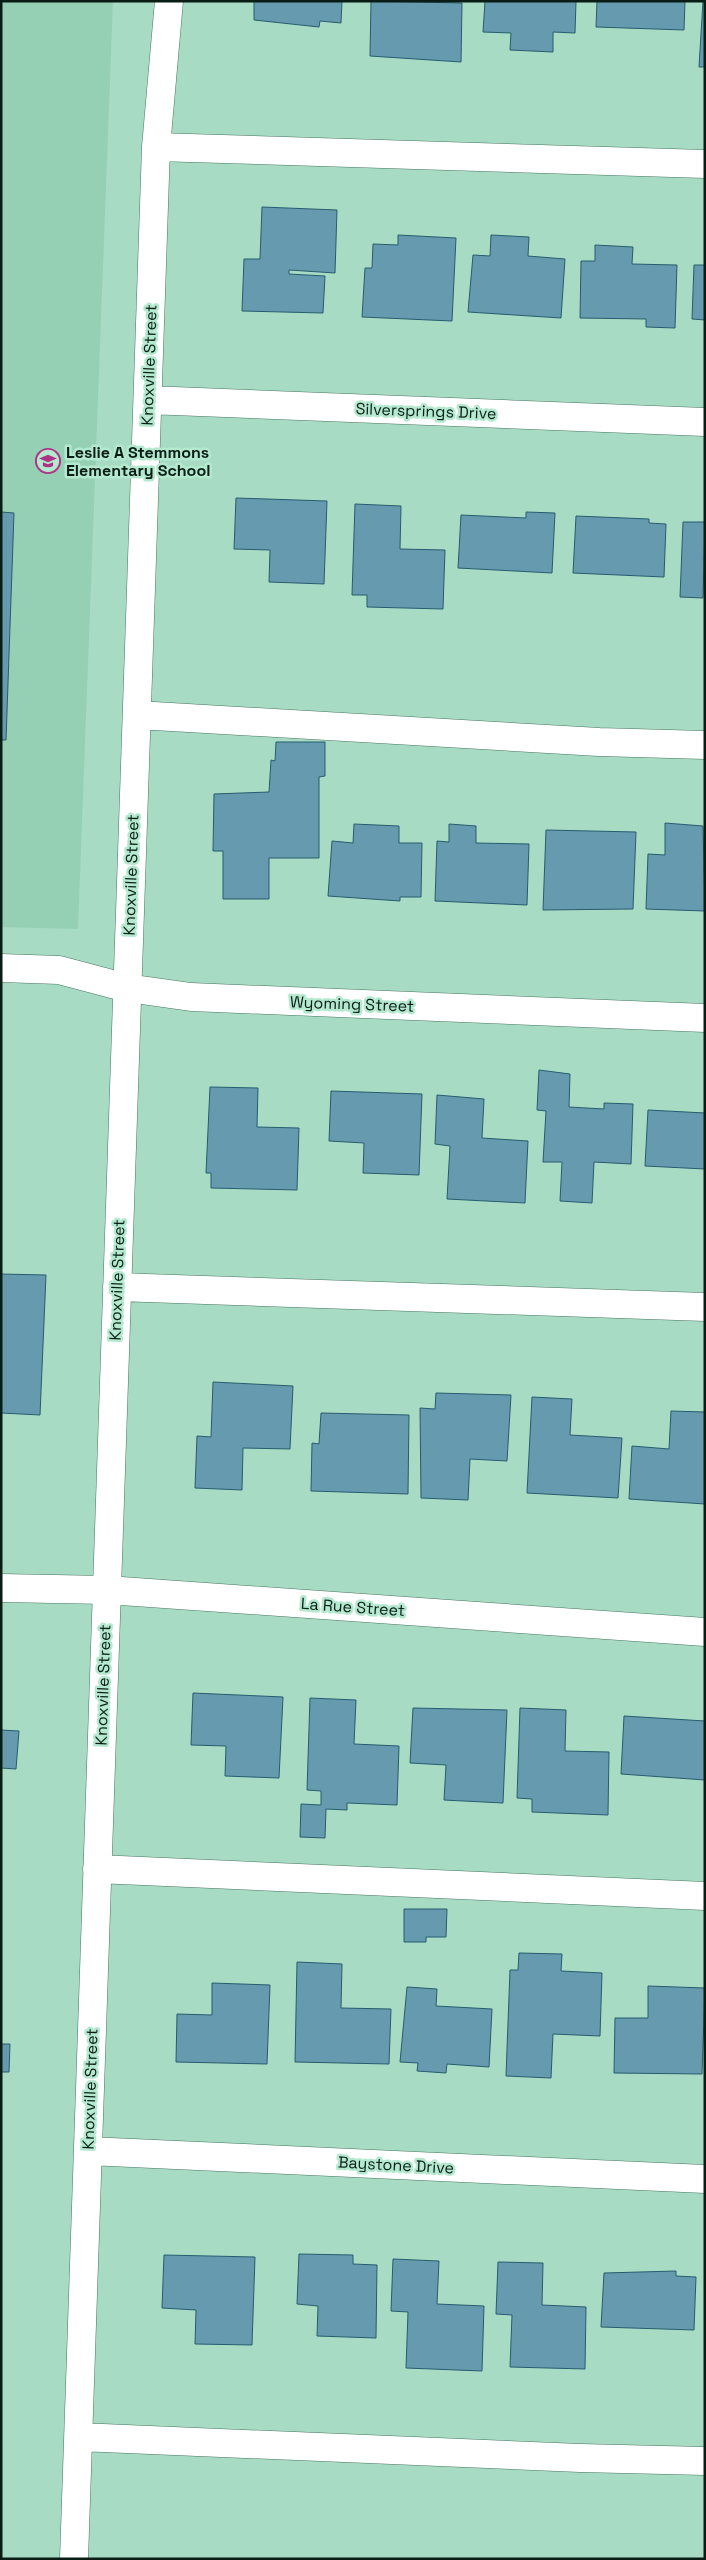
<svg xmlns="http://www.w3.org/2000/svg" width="706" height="2560" viewBox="0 0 706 2560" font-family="'Space Grotesk',sans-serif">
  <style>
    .built { fill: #95d0b5 }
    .building { fill: #659aaf; stroke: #275c6f }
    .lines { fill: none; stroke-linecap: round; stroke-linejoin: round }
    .minor-casing { stroke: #457661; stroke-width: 29 }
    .minor { stroke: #fff; stroke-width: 28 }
    .labels { text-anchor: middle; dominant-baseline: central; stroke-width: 5; stroke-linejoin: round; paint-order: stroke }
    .street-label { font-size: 16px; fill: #091d15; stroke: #b4e9d0 }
    .poi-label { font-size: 16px; font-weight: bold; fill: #091d15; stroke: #b4e9d0; text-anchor: start }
  </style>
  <rect width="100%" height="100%" fill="#a8dbc3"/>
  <!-- built -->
  <path class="built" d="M 1,1 L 113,1 L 78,929 L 1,927 Z"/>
  <!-- building -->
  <path class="building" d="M 254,1 L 342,1 L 341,23 L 320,21 L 319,27 L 254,20 Z
    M 371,1 L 462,3 L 461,62 L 370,56 Z
    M 485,1 L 576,1 L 575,33 L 553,32 L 553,52 L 510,50 L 511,33 L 483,32 Z
    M 597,1 L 685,1 L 684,30 L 596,27 Z
    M 703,1 L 705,1 L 705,67 L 699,67 Z
    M 262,207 L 337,210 L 335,273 L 289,270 L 289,274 L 325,276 L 323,313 L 242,311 L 244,259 L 260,259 Z
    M 398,235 L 456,238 L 452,321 L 362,317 L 365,268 L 372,268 L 373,244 L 398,245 Z
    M 491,235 L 529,237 L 528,256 L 565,259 L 561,318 L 468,312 L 473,255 L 490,256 Z
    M 595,245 L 633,247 L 632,264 L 677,265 L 675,328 L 646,327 L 646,319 L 580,318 L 581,261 L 595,261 Z
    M 694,265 L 705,265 L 705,320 L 692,319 Z
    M 236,498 L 327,501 L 324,584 L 269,582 L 270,550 L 234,549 Z
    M 355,504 L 401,506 L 400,549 L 445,550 L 443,609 L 367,607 L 367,595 L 352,595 Z
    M 1,512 L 14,513 L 6,740 L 1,740 Z
    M 526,512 L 555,513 L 552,573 L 458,568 L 461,515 L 526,518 Z
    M 576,516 L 649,519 L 649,523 L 666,524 L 664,577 L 573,573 Z
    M 683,522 L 705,522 L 703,598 L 680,597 Z
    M 276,742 L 325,742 L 325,776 L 319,777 L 319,858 L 269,858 L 269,899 L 223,899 L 223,851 L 213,851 L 214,794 L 269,792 L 271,760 L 275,761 Z
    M 665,823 L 703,826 L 705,911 L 646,909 L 648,854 L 665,855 Z
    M 354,824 L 399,826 L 399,843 L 422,843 L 421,897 L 400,897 L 400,901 L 328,896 L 332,841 L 353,843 Z
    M 449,824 L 476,826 L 476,843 L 529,844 L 527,905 L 435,901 L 437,841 L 449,842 Z
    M 546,830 L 636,832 L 633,909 L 543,910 Z
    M 539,1070 L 570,1074 L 569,1107 L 604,1109 L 604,1103 L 633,1104 L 631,1164 L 594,1162 L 592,1203 L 560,1201 L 562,1162 L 543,1162 L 546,1111 L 537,1110 Z
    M 210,1087 L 258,1088 L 257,1127 L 299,1128 L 297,1190 L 211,1188 L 211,1173 L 206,1173 Z
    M 331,1091 L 422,1094 L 419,1175 L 363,1173 L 364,1143 L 329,1141 Z
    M 437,1095 L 484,1099 L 482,1138 L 528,1141 L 525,1203 L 447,1199 L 450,1146 L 435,1144 Z
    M 648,1110 L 705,1113 L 705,1169 L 645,1166 Z
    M 1,1274 L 46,1275 L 40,1415 L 1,1413 Z
    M 213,1382 L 293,1386 L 290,1449 L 243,1448 L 242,1490 L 195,1488 L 197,1436 L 211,1437 Z
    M 436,1393 L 511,1395 L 507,1461 L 470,1459 L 468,1500 L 421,1498 L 420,1408 L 435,1409 Z
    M 532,1397 L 572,1399 L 570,1435 L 622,1438 L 618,1498 L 527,1493 Z
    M 671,1411 L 705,1412 L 705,1504 L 629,1499 L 632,1446 L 669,1449 Z
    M 321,1413 L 409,1415 L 408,1494 L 311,1491 L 312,1443 L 319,1444 Z
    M 193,1693 L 283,1697 L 279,1778 L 225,1776 L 226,1746 L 191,1745 Z
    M 310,1698 L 356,1700 L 354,1744 L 399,1746 L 397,1805 L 347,1803 L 347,1810 L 326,1809 L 325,1838 L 300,1837 L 301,1804 L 321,1805 L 321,1791 L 307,1790 Z
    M 413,1708 L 507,1710 L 503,1803 L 444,1800 L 446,1765 L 410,1763 Z
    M 520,1708 L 566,1710 L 565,1751 L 609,1752 L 608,1815 L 532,1812 L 532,1799 L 517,1798 Z
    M 624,1716 L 705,1721 L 705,1780 L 621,1774 Z
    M 1,1730 L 19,1731 L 16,1769 L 1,1768 Z
    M 404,1909 L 447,1909 L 446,1937 L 426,1937 L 426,1942 L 404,1942 Z
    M 519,1953 L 562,1954 L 561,1971 L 602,1973 L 600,2036 L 553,2034 L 551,2078 L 506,2076 L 510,1970 L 518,1970 Z
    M 297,1962 L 342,1964 L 341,2008 L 391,2009 L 389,2064 L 295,2062 Z
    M 212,1983 L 270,1985 L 267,2064 L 176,2062 L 177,2014 L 212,2015 Z
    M 648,1986 L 705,1988 L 702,2074 L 614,2073 L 615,2018 L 648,2018 Z
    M 407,1987 L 437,1989 L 436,2006 L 492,2009 L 489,2067 L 447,2064 L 446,2073 L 417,2071 L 418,2063 L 400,2062 Z
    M 1,2044 L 10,2044 L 9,2072 L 1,2072 Z
    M 299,2254 L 353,2255 L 353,2264 L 377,2265 L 376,2338 L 317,2336 L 318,2306 L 297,2304 Z
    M 164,2255 L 255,2257 L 252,2345 L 195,2344 L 196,2310 L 162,2308 Z
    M 393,2259 L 439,2261 L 437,2304 L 484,2306 L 482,2371 L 406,2368 L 408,2312 L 391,2311 Z
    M 498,2262 L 543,2263 L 542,2305 L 586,2307 L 585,2369 L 510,2367 L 512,2315 L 496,2314 Z
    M 676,2271 L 676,2276 L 696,2277 L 694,2330 L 601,2327 L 604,2273 Z"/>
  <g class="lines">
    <defs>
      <path id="minor" d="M 156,147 L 705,164
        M 148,400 L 705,422
        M 137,715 L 599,742 L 705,745
        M 1,968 L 59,970 L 127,988 L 191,997 L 705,1018
        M 117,1287 L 705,1307
        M 1,1588 L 107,1590 L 705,1632
        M 97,1869 L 705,1896
        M 88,2151 L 705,2179
        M 79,2437 L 580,2458 L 705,2461
        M 74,2559 L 156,147 L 169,1"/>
    </defs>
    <!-- minor casing -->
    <use href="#minor" class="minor-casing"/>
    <!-- minor -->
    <use href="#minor" class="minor"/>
  </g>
  <!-- icons -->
  <defs>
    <symbol id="school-ring" viewBox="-11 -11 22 22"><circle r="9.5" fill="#b4e9d0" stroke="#ae3385" stroke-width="1.5"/><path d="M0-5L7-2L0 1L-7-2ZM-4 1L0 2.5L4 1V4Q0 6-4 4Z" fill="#ae3385"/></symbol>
  </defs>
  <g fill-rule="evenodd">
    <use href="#school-ring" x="34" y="447" width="28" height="28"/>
  </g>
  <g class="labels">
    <!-- street labels -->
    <g class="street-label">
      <text transform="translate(149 365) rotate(-88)">Knoxville Street</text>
      <text transform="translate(426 411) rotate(2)">Silversprings Drive</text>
      <text transform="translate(131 875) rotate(-88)">Knoxville Street</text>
      <text transform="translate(352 1004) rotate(2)">Wyoming Street</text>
      <text transform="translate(117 1280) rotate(-88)">Knoxville Street</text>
      <text transform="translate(353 1607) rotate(4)">La Rue Street</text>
      <text transform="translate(103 1685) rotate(-88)">Knoxville Street</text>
      <text transform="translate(90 2089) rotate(-88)">Knoxville Street</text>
      <text transform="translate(396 2165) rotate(3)">Baystone Drive</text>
    </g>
    <!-- poi labels -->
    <g class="poi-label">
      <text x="66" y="452">Leslie A Stemmons<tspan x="66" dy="18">Elementary School</tspan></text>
    </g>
  </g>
  <!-- border -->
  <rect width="706" height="2560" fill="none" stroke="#091d15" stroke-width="5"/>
</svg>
